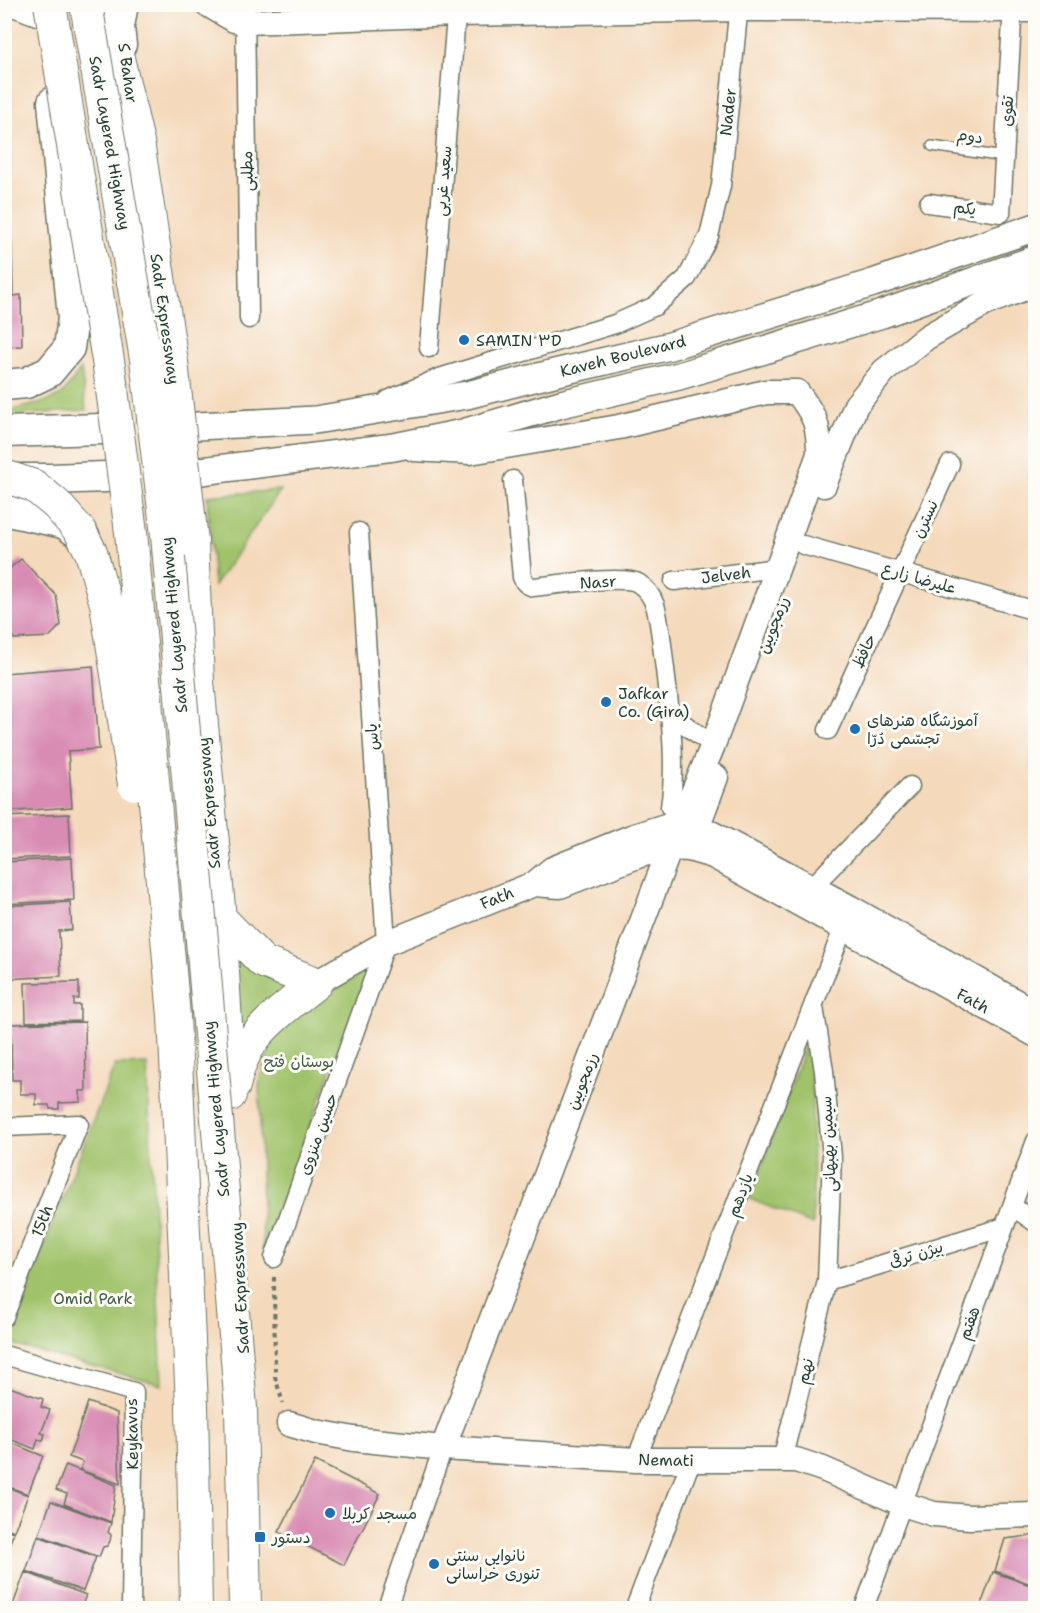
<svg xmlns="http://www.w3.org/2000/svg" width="1040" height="1613" viewBox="0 0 1040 1613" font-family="'Shantell Sans','Playpen Sans Arabic',sans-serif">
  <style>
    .green { fill: #a0c26b; stroke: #608050; stroke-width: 1.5 }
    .building { fill: #d88bb3 }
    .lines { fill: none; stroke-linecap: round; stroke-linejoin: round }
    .service-casing { stroke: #6a7463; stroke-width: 12 }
    .minor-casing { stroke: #6a7463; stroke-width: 21 }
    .tertiary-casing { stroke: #6a7463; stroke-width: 27 }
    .secondary-casing { stroke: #6a7463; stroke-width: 30 }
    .primary-casing { stroke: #6a7463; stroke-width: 33 }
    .trunk-casing { stroke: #6a7463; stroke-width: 34 }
    .path { stroke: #6a7463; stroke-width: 4; stroke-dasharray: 4.5 4.5; stroke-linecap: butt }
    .service { stroke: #fff; stroke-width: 9 }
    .minor { stroke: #fff; stroke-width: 18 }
    .tertiary { stroke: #fff; stroke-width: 24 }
    .secondary { stroke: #fff; stroke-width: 27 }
    .primary { stroke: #fff; stroke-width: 30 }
    .trunk { stroke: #fff; stroke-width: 32 }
    .trunk-bridge-casing { stroke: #6a7463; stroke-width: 34; stroke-linecap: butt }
    .trunk-bridge { stroke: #fff; stroke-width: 32 }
    .poi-dot { fill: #1f6fb2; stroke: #fdfcf7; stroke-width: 2 }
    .labels { text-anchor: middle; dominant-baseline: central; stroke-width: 6; stroke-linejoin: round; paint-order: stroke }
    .street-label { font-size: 16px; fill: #1f3d34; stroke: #fdfcf7 }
    .poi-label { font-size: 16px; fill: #1f3d34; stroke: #fdfcf7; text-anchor: start }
    .park-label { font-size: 16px; fill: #3f5e42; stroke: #fdfcf7 }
  </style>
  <rect width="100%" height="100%" fill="#fdfcf7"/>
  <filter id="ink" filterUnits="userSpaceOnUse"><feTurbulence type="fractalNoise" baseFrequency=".0167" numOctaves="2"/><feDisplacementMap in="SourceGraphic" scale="12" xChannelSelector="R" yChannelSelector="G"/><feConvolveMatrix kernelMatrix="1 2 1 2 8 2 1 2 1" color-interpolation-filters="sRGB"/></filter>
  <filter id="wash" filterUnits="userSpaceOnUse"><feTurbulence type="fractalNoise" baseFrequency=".008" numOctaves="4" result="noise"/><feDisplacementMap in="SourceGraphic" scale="24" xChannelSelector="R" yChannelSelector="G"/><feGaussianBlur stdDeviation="1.35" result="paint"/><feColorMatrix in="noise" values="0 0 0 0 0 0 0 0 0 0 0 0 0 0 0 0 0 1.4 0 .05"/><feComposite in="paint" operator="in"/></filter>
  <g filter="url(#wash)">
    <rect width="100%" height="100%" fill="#f4d9bb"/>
    <!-- green -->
    <path class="green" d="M 81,369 L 86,410 L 5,416 L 5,412 L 45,402 L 62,395 Z
      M 281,490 L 214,586 L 207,496 Z
      M 221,940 L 301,985 L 237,1040 Z
      M 371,965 L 263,1250 L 259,1079 L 271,1042 L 293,1019 Z
      M 807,1041 L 812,1086 L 813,1225 L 750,1199 Z
      M 147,1064 L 162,1385 L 6,1343 L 115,1065 Z"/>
    <g id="blocks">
      <!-- building -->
      <path class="building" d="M 4,243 L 12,243 L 13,296 L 21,295 L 22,346 L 4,347 Z
        M 21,559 L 56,595 L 61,625 L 49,637 L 14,639 L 11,632 L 4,631 L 4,573 Z
        M 93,666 L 99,749 L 68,751 L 72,807 L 4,812 L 4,673 Z
        M 69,814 L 71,856 L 5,859 L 5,817 Z
        M 72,858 L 74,900 L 4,904 L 4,862 Z
        M 70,902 L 72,930 L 59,931 L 61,976 L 4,979 L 4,906 Z
        M 79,982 L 79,999 L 74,999 L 74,1005 L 80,1005 L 80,1021 L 26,1022 L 25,983 Z
        M 85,1022 L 86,1091 L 80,1091 L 81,1102 L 59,1103 L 59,1109 L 50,1109 L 49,1105 L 36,1105 L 36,1094 L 20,1094 L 20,1080 L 12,1080 L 11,1024 Z
        M 4,1385 L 43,1399 L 41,1407 L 50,1410 L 41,1433 L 45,1434 L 43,1441 L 38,1439 L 35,1449 L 4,1437 Z
        M 88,1402 L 117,1413 L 120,1484 L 80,1470 L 83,1462 L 69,1457 Z
        M 4,1440 L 43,1456 L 28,1494 L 4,1485 Z
        M 315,1461 L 380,1494 L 344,1565 L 279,1532 Z
        M 66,1465 L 116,1485 L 111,1522 L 64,1504 L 67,1494 L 56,1490 Z
        M 4,1486 L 28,1495 L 14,1531 L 4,1527 Z
        M 51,1501 L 111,1523 L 108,1532 L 111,1535 L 110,1541 L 107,1546 L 103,1547 L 99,1557 L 39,1535 Z
        M 4,1529 L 14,1532 L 5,1556 L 4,1556 Z
        M 1036,1535 L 1036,1586 L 995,1571 L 1005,1539 Z
        M 38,1536 L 96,1557 L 83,1591 L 26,1571 Z
        M 25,1572 L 86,1595 L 81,1608 L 22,1608 L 13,1605 Z
        M 993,1572 L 1036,1587 L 1036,1608 L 980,1608 Z"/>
    </g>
  </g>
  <g filter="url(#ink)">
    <use href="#blocks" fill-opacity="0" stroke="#6a7463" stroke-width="1.5"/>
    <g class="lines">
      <defs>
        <path id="service" d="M 932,146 L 1004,157"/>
        <path id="minor" d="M 5,4 L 45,19
          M 245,4 L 249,319
          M 929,203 L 1001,213 L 1013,4
          M 429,348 L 457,4
          M 388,400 L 439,378 L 615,324 L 655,306 L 687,278 L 709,236 L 721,186 L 739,4
          M 513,480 L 522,577 C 524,583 527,585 533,587 C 553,585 624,575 638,583 C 646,588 652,597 655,605 C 661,626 662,648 665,669 C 670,714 677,762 670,807
          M 803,545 L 1036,611
          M 674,581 L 777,568
          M 670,714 L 713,745
          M 828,730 L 950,464
          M 812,887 L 910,786
          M 4,1127 L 79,1124 L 4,1317
          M 1012,1206 L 1036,1223
          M 274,1258 L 386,943 L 359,532
          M 827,1281 L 1004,1227
          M 4,1355 L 134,1392 L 131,1608
          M 636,1460 L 843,929
          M 782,1460 L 827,1281 L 832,1157 L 824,1071 L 814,1007
          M 387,1608 L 443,1448
          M 635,1608 L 691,1461
          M 864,1608 L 1036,1141"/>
        <path id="tertiary" d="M 207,4 L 234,20 L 245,22 L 456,14 L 739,9 L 1036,10
          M 124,45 L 122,27 L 126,4
          M 414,449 L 470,452 L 619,427 L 766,392 L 797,392 C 815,416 819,424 819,454 L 713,745 L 670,848 L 443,1448
          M 824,485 L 856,405 L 884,371 L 927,337 L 986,303 L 1036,284
          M 683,822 L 698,826 L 851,908 L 1036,1013
          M 689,849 L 716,777
          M 534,884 L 560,886 L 640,855 L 670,848 L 689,849 L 713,856 L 1036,1035
          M 316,983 L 386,943 L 534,884 L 552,869 L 631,837 L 681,821
          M 289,1424 L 316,1432 L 354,1439 L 443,1448 L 636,1460 L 796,1460 L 823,1469 L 903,1504 L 934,1514 L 970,1517 L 1036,1515"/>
        <path id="secondary" d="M 197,426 L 315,420 L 467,395 L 554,373 L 670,346 L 873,283 L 1036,227
          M 201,471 L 394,447 L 463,433 L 561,404 L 679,376 L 882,314 L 1036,259"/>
        <path id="primary" d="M 4,385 L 26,383 L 49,372 L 69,348 L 73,318 L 53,102
          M 4,432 L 101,429
          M 10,479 L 50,479 L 106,477
          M 4,510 L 64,523 L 85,538"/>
        <path id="trunk" d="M 105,4 L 138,142 L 172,362
          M 192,541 L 198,682 L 220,918 L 230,1095
          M 220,918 L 263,962 L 316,983 C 296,999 265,1022 251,1043 C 242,1056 237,1072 234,1086"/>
      </defs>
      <!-- service casing -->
      <use href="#service" class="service-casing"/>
      <!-- minor casing -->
      <use href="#minor" class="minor-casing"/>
      <!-- tertiary casing -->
      <use href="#tertiary" class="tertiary-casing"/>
      <!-- secondary casing -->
      <use href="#secondary" class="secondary-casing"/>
      <!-- primary casing -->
      <use href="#primary" class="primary-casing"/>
      <!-- trunk casing -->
      <use href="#trunk" class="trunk-casing"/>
      <!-- path -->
      <path class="path" d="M 274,1277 L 275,1377 L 283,1403"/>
      <!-- service -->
      <use href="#service" class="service"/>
      <!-- minor -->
      <use href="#minor" class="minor"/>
      <!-- tertiary -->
      <use href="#tertiary" class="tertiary"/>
      <!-- secondary -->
      <use href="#secondary" class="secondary"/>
      <!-- primary -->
      <use href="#primary" class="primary"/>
      <!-- trunk -->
      <use href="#trunk" class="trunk"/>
      <defs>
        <path id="trunk-bridge" d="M 50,4 L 109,367 L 131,532 L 174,1016 L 192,1405 L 196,1608
          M 86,4 L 146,359 L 167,535 L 208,1010 L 241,1408 L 245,1608
          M 172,362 L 192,541
          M 4,476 L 34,486 L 56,504 L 80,531 L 91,552 L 106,604 L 134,784"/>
      </defs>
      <!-- trunk-bridge casing -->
      <use href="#trunk-bridge" class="trunk-bridge-casing"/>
      <!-- trunk-bridge -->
      <use href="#trunk-bridge" class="trunk-bridge"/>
    </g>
  </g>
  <!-- markers -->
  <g class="poi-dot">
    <circle cx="464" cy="340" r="6"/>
    <circle cx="606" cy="702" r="6"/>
    <circle cx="855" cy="729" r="6"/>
    <circle cx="330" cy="1513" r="6"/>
    <rect x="254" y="1531" width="12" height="12" rx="3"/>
    <circle cx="434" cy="1564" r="6"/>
  </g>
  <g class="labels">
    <!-- street labels -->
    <g class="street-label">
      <text transform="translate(128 73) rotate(82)">S Bahar</text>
      <text transform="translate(1007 111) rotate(-87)">تقوی</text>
      <text transform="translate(728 112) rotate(-84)">Nader</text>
      <text transform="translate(970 136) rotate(8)">دوم</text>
      <text transform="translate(110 143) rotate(80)">Sadr Layered Highway</text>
      <text transform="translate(247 171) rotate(-91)">مطلبی</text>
      <text transform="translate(443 181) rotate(-85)">سعید غربی</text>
      <text transform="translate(965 208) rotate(8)">یکم</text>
      <text transform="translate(165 319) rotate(82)">Sadr Expressway</text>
      <text transform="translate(623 356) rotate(-14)">Kaveh Boulevard</text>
      <text transform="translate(925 519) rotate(-65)">نسترن</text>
      <text transform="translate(726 575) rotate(-7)">Jelveh</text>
      <text transform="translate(919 578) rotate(16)">علیرضا زارع</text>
      <text transform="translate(598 582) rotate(-4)">Nasr</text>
      <text transform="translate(174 625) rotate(-95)">Sadr Layered Highway</text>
      <text transform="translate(773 625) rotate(-69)">رزمجوبین</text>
      <text transform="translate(864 651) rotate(-65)">حافظ</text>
      <text transform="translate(372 737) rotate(-94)">یاس</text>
      <text transform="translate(209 803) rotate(-95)">Sadr Expressway</text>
      <text transform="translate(497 898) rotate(-22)">Fath</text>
      <text transform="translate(973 1001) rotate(29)">Fath</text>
      <text transform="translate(582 1081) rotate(-69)">رزمجوبین</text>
      <text transform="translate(216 1109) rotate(-95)">Sadr Layered Highway</text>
      <text transform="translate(318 1134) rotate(-70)">حسین منزوی</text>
      <text transform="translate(828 1144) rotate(-93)">سیمین بهبهانی</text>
      <text transform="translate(740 1195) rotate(-69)">یازدهم</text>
      <text transform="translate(42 1221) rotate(-69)">15th</text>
      <text transform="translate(916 1254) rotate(-17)">بیژن ترقی</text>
      <text transform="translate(240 1288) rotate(-93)">Sadr Expressway</text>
      <text transform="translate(969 1323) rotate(-70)">هفتم</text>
      <text transform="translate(805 1371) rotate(-76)">نهم</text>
      <text transform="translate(132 1434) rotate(-91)">Keykavus</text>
      <text transform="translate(666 1460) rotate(1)">Nemati</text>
    </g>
    <!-- poi labels -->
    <g class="poi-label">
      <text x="476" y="340">SAMIN ۳D</text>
      <text x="618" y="693">Jafkar<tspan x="618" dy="18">Co. (Gira)</tspan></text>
      <text x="867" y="720">آموزشگاه هنرهای<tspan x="867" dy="18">تجسّمی دُرّا</tspan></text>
      <text x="342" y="1513">مسجد کربلا</text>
      <text x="272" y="1537">دستور</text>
      <text x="446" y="1555">نانوایی سنتی<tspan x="446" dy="18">تنوری خراسانی</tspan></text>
    </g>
    <!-- park labels -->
    <g class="park-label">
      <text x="299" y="1061">بوستان فتح</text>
      <text x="93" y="1298">Omid Park</text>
    </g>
  </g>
  <!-- margin -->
  <rect width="1040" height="1613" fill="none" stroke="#fdfcf7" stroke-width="24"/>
</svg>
